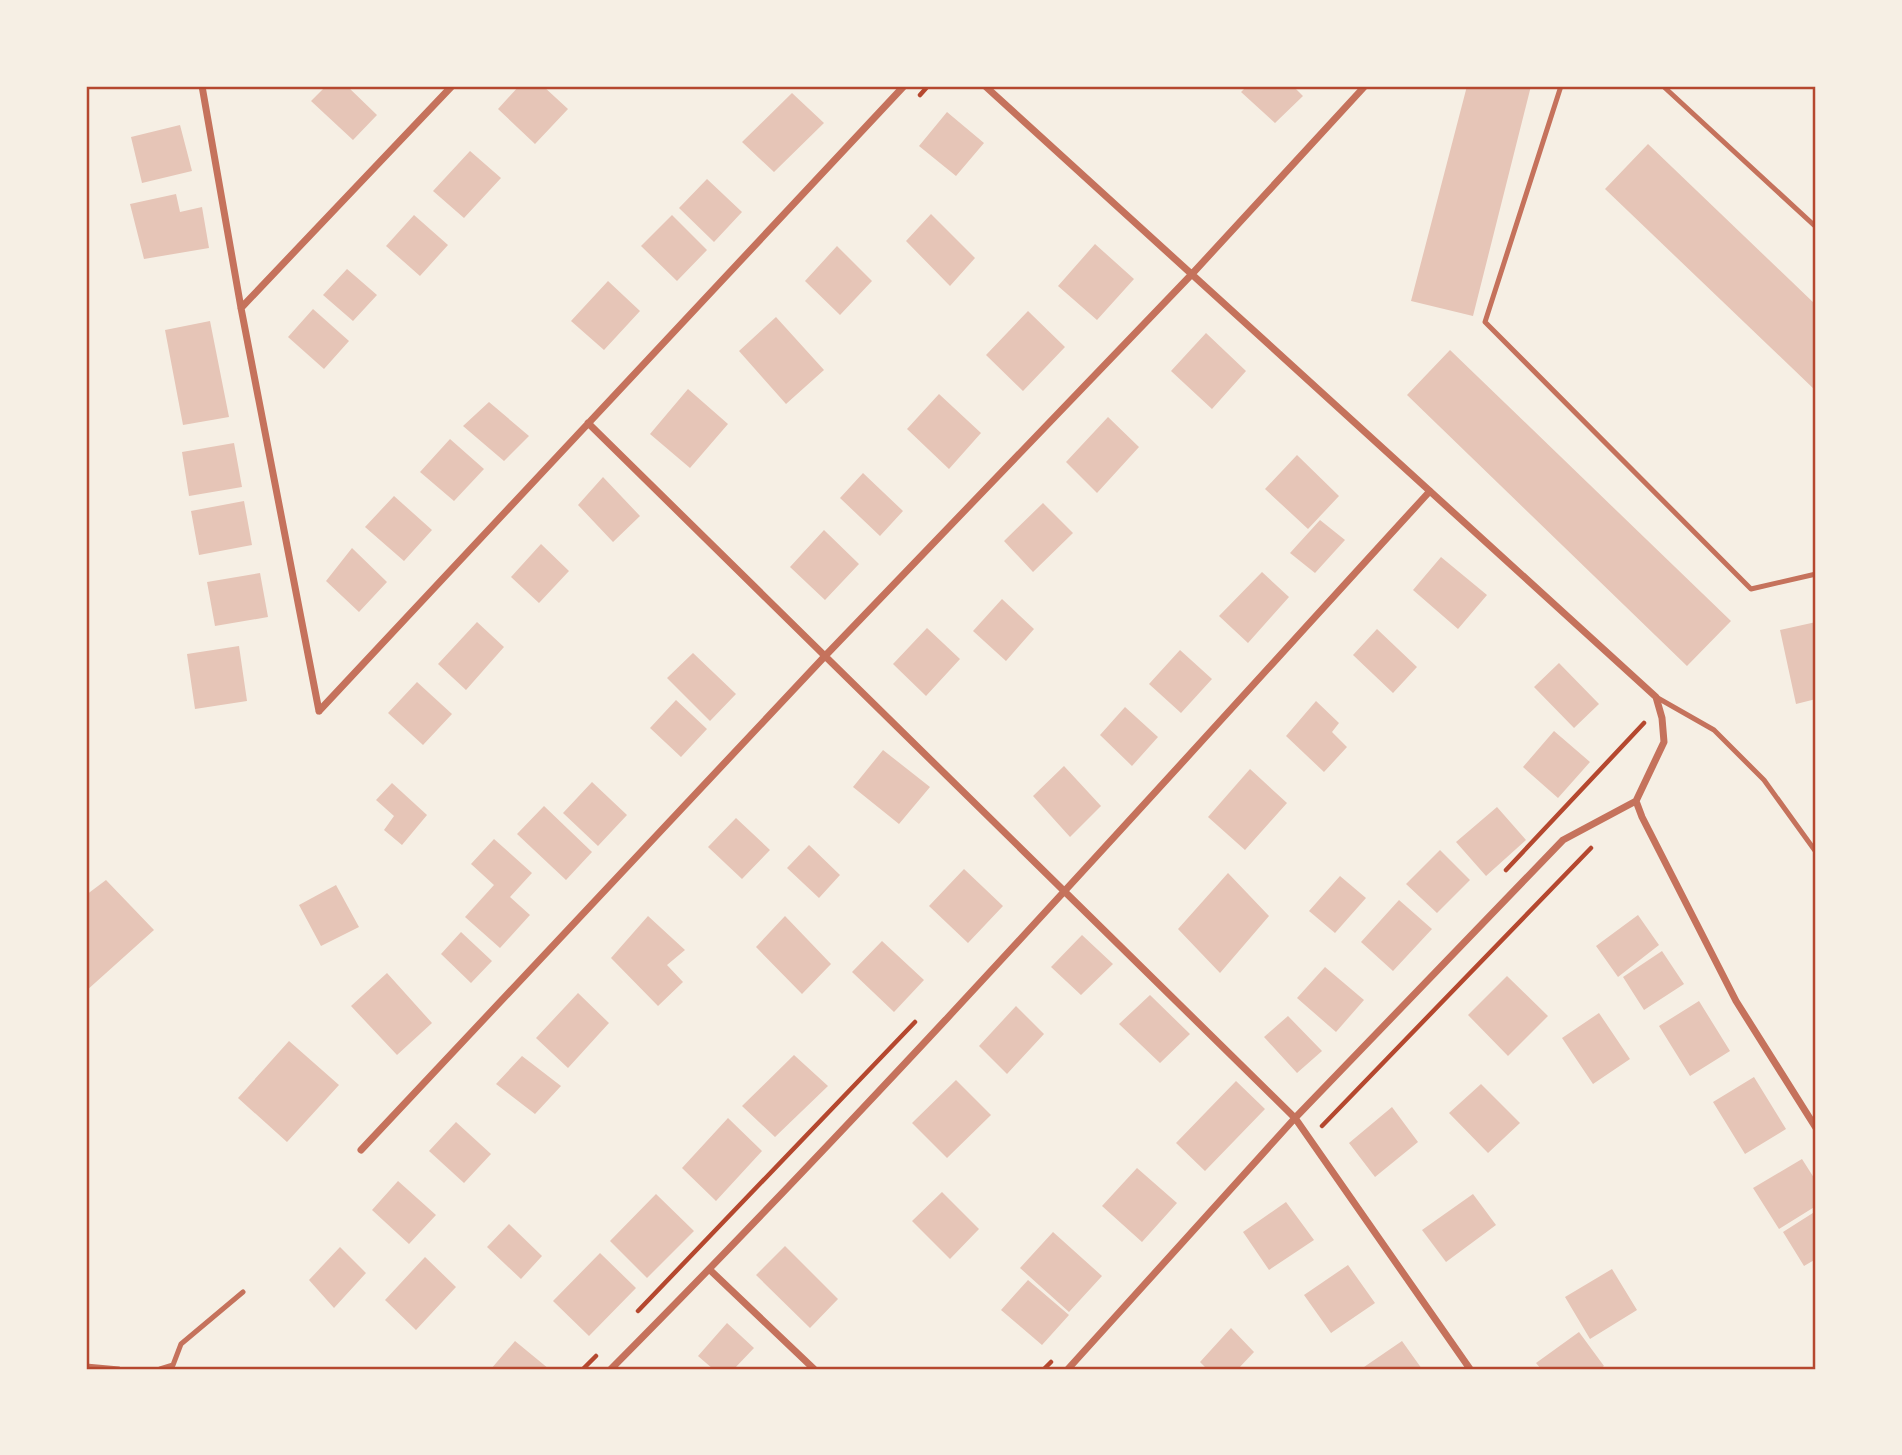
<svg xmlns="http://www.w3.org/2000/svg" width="1902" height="1455" viewBox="0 0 1902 1455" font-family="Barlow,sans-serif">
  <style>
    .building { fill: #e6c5b7 }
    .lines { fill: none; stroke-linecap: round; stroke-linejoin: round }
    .path { stroke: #b5482f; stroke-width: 4.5 }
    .service { stroke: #c5725c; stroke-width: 5 }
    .minor { stroke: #c5725c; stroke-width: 7 }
    .neatline { fill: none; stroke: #b5482f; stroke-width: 2.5 }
  </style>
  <rect width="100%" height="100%" fill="#f6efe4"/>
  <!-- building -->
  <path class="building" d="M 326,86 L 347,86 L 377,115 L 353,140 L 311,101 Z
    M 519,86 L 543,86 L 568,109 L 535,144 L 498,109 Z
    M 1247,86 L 1293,86 L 1303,96 L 1275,123 L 1241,92 Z
    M 1467,86 L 1531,86 L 1473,316 L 1411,301 Z
    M 792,93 L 824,123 L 774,172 L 742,142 Z
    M 947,112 L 984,143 L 956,176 L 919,146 Z
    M 180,125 L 192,171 L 142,183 L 131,137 Z
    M 1648,144 L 1816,305 L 1816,391 L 1605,189 Z
    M 470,151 L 501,178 L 464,218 L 433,191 Z
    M 707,179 L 742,212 L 714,242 L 679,208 Z
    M 176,194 L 180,212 L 202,207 L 209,248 L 144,259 L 130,204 Z
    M 931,214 L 975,258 L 950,286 L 906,241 Z
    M 414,215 L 448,245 L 420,276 L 386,246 Z
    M 672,215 L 707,250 L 677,281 L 641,246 Z
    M 1095,244 L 1134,279 L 1097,320 L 1058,286 Z
    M 837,246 L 872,281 L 840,315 L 805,281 Z
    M 347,269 L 377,295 L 353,321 L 323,295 Z
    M 608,281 L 640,311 L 604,350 L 571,321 Z
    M 313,309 L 349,341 L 324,369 L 288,337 Z
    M 1028,311 L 1065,347 L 1023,391 L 986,355 Z
    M 776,317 L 824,370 L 786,404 L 739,351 Z
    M 210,321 L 229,417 L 183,425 L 165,330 Z
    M 1206,333 L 1246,371 L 1212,409 L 1171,371 Z
    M 1450,350 L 1731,621 L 1687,666 L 1407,395 Z
    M 688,389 L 728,424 L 690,468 L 650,434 Z
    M 939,394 L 981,433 L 949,469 L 907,429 Z
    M 489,402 L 529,436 L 504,461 L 463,426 Z
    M 1108,417 L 1139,447 L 1097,493 L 1066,462 Z
    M 450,439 L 484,469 L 454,501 L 420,472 Z
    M 234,443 L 242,487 L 189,496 L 182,452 Z
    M 1297,455 L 1339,496 L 1308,529 L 1265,489 Z
    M 863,473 L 903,511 L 880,536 L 840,498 Z
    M 603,477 L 640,516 L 613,542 L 578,505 Z
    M 394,496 L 432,530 L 404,561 L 365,527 Z
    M 244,501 L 252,545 L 199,555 L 191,511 Z
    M 1043,503 L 1073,533 L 1033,572 L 1004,541 Z
    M 1320,520 L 1345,540 L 1315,573 L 1290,553 Z
    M 824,530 L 859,564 L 825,600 L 790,567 Z
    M 541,544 L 569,571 L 539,603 L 511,577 Z
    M 352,548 L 387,582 L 359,612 L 326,581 Z
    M 1441,557 L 1487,595 L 1458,629 L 1413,590 Z
    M 1262,572 L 1289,597 L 1248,643 L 1219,616 Z
    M 260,573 L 268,617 L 215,626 L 207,582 Z
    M 1002,599 L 1034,629 L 1006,661 L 973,631 Z
    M 477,622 L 504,647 L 466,690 L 438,664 Z
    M 1816,622 L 1816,699 L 1796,704 L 1780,630 Z
    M 927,628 L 960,659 L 926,696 L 893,664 Z
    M 1377,629 L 1417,667 L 1393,693 L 1353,655 Z
    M 239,646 L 247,701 L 195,709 L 187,654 Z
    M 1180,650 L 1212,679 L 1181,713 L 1149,684 Z
    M 693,653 L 736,694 L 710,721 L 667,678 Z
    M 1559,663 L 1599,704 L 1574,728 L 1534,687 Z
    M 417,682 L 452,714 L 423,745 L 388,713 Z
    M 676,700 L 707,729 L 681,757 L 650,728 Z
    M 1316,701 L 1339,723 L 1332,732 L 1347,747 L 1324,772 L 1286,736 Z
    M 1125,707 L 1158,737 L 1132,766 L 1100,735 Z
    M 1554,731 L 1590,762 L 1558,798 L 1523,767 Z
    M 883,750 L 930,787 L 899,824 L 853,787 Z
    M 1064,766 L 1101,806 L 1070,837 L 1033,796 Z
    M 1250,769 L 1287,803 L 1245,850 L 1208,817 Z
    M 592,782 L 627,815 L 598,846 L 563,813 Z
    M 392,783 L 427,815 L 402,845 L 384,830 L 394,816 L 376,800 Z
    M 544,806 L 592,852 L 566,880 L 517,834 Z
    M 1497,807 L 1526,840 L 1486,876 L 1456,842 Z
    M 736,818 L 770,850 L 742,879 L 708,847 Z
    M 494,839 L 532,873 L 510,897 L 530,915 L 500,948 L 465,917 L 494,885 L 471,864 Z
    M 809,845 L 840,875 L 819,898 L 787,868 Z
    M 1440,850 L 1470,880 L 1437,913 L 1406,884 Z
    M 964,869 L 1003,906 L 968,943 L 929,906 Z
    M 1228,873 L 1269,916 L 1220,973 L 1178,929 Z
    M 1340,876 L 1366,898 L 1335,933 L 1309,911 Z
    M 106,880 L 154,930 L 86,991 L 86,895 Z
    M 336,885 L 359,927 L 321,946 L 299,905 Z
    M 1399,900 L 1432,929 L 1393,971 L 1361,942 Z
    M 1638,915 L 1659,945 L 1618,977 L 1596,946 Z
    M 648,916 L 685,950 L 667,965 L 683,982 L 658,1006 L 611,958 Z
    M 785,916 L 831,964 L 802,994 L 756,947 Z
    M 461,932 L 492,961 L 471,983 L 441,954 Z
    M 1082,935 L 1113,964 L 1081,995 L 1051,967 Z
    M 882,941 L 924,980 L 894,1012 L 852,972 Z
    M 1662,951 L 1684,984 L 1644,1010 L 1623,977 Z
    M 1325,967 L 1364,1000 L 1336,1032 L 1297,998 Z
    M 387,973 L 432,1023 L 397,1055 L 351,1006 Z
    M 1507,976 L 1548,1016 L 1508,1056 L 1468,1015 Z
    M 578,993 L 609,1023 L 568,1068 L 536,1038 Z
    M 1150,995 L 1190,1034 L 1160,1063 L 1119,1024 Z
    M 1699,1001 L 1730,1051 L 1690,1076 L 1659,1026 Z
    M 1016,1006 L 1044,1034 L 1007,1074 L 979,1046 Z
    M 1599,1013 L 1630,1059 L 1593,1084 L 1562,1038 Z
    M 1288,1016 L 1322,1051 L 1297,1073 L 1264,1037 Z
    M 289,1041 L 339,1085 L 287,1142 L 238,1098 Z
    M 794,1055 L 828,1086 L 775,1137 L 742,1106 Z
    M 522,1056 L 561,1086 L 535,1114 L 496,1084 Z
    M 1754,1077 L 1786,1129 L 1745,1154 L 1713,1102 Z
    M 956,1080 L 991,1115 L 947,1158 L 912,1123 Z
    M 1236,1081 L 1265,1109 L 1205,1171 L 1176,1143 Z
    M 1481,1084 L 1520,1123 L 1488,1153 L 1449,1113 Z
    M 1392,1107 L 1418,1142 L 1375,1177 L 1349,1143 Z
    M 728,1118 L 762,1151 L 716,1201 L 682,1168 Z
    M 456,1122 L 491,1154 L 464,1183 L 429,1151 Z
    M 1802,1159 L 1816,1181 L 1816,1206 L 1779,1229 L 1753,1188 Z
    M 1137,1168 L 1177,1203 L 1142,1242 L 1102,1206 Z
    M 398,1181 L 436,1215 L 409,1244 L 372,1210 Z
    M 942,1192 L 979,1229 L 950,1259 L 912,1221 Z
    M 656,1194 L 694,1231 L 647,1278 L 610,1241 Z
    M 1473,1194 L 1496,1225 L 1446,1262 L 1422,1230 Z
    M 1286,1202 L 1314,1240 L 1269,1270 L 1243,1232 Z
    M 1816,1211 L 1816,1259 L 1804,1266 L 1783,1232 Z
    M 509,1224 L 542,1256 L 521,1279 L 487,1247 Z
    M 1053,1232 L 1102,1276 L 1069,1312 L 1020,1268 Z
    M 785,1246 L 838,1299 L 810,1328 L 756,1275 Z
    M 340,1247 L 366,1273 L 334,1308 L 309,1280 Z
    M 600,1253 L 636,1288 L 589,1336 L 553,1301 Z
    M 425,1257 L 456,1287 L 416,1330 L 385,1300 Z
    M 1348,1265 L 1375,1303 L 1331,1333 L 1304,1295 Z
    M 1612,1269 L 1637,1310 L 1590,1339 L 1565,1297 Z
    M 1028,1280 L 1069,1315 L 1042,1345 L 1001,1310 Z
    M 727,1323 L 754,1348 L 734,1369 L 713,1369 L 698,1356 Z
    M 1231,1328 L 1254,1352 L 1238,1369 L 1207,1369 L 1200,1362 Z
    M 1579,1332 L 1604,1366 L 1600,1369 L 1541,1369 L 1536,1363 Z
    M 515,1341 L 549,1369 L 491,1369 Z
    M 1402,1341 L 1422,1369 L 1365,1369 L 1364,1367 Z"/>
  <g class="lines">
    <!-- path -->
    <path class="path" d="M 920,95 L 928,86
      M 1506,870 L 1644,723
      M 1322,1126 L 1591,848
      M 638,1311 L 915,1022
      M 583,1369 L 596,1356
      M 1044,1369 L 1051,1362"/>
    <!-- service -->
    <path class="service" d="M 1561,86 L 1485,322 L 1751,589 L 1816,574
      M 1663,86 L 1816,227
      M 1656,697 L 1714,730 L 1764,780 L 1816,852
      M 86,1366 L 119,1369
      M 160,1369 L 173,1365 L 181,1344 L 243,1292"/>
    <!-- minor -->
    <path class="minor" d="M 202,86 L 241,308 L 319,711
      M 985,86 L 1656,697 L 1662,718 L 1664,742 L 1636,801 L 1642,817 L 1736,1001 L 1816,1128
      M 241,308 L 452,86
      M 588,423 L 1295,1118 L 1470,1369
      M 319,711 L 904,86
      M 361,1150 L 826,655 L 1192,274 L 1365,86
      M 710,1270 L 814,1369
      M 611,1369 C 893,1085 1160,786 1430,491
      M 1068,1369 L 1295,1118 L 1563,840 L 1636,801"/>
  </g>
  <!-- border -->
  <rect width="1902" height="1455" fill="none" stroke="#f6efe4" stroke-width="175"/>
  <rect x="88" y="88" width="1726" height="1280" class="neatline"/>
</svg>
